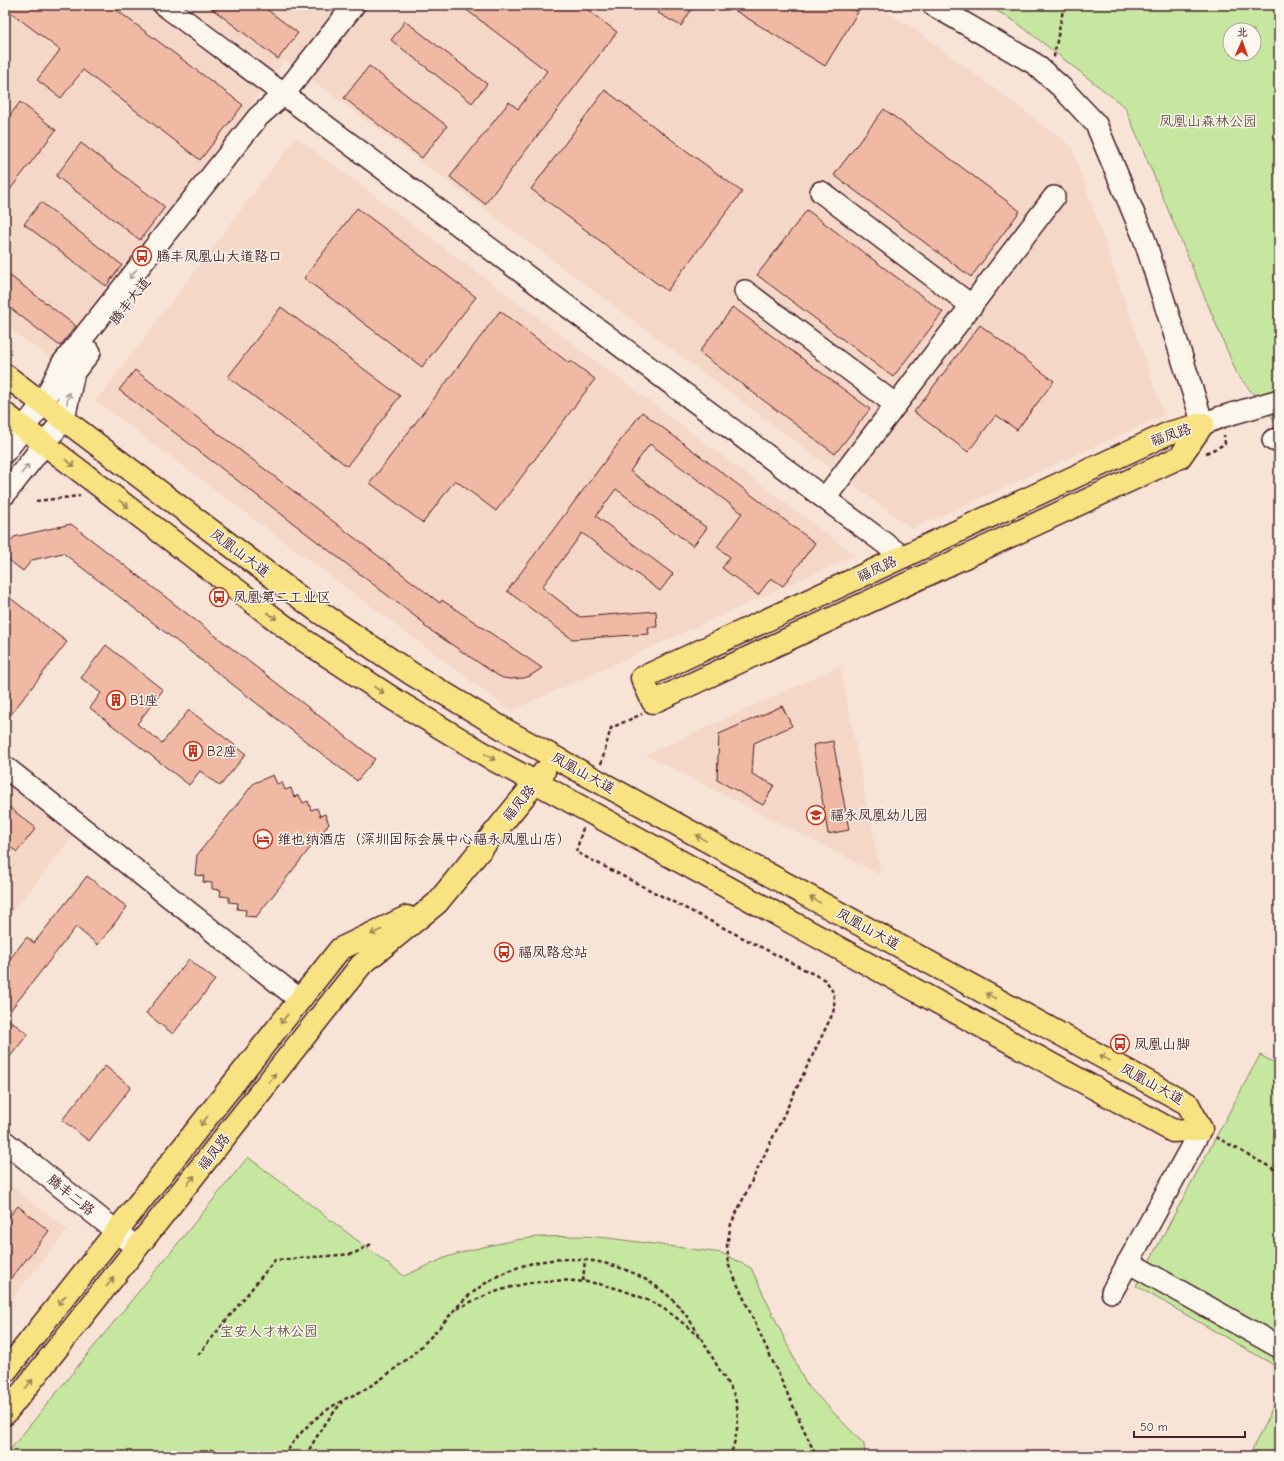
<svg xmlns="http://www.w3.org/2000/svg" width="1284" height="1461" viewBox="0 0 1284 1461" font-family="'Comic Neue','LXGW WenKai TC',sans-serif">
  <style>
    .built { fill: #f5d7c7 }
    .green { fill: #c6e7a0; stroke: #888366; fill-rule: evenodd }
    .building { fill: #efb9a3; stroke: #4a1f2b }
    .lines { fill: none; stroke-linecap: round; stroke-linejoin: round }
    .minor-casing { stroke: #4a1f2b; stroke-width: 24 }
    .major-casing { stroke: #4a1f2b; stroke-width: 25 }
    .path { stroke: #4a1f2b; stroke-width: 2.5; stroke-dasharray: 4 3; stroke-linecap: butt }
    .minor { stroke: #fbf7ec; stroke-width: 21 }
    .major { stroke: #f8e281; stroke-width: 22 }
    .oneway { stroke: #ab9695 }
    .oneway2 { stroke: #a18056 }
    .labels { text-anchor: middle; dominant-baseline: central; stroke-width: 3; stroke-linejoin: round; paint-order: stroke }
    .park-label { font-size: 14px; fill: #695148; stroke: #fbf7ec }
    .poi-label { font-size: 14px; fill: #4a1f2b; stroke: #fbf7ec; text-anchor: start }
    .street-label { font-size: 14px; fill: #4a1f2b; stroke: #fbf7ec }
  </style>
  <rect width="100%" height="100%" fill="#f7e4d6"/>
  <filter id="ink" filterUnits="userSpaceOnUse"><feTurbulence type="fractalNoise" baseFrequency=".025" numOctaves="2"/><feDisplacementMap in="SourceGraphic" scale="8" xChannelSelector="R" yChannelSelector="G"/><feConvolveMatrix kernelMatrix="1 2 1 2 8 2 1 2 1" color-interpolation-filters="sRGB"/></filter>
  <g filter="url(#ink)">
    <!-- built -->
    <path class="built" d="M 5,5 L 874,5 L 915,29 L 1072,147 L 1164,415 L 912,529 L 285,60 L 55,363 L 5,325 Z
      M 296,137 L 855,555 L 511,711 L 96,401 Z
      M 840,666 L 881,875 L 646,755 Z
      M 5,783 L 73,836 L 5,922 Z
      M 5,1181 L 67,1230 L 5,1307 Z"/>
    <!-- green -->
    <path class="green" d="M 987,5 L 1279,5 L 1279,31 L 1275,36 L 1279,45 L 1279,426 L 1237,374 L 1125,107 L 1016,22 ZM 1230,30 L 1254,30 L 1254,54 L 1230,54 Z
      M 1260,1055 L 1279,1065 L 1279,1368 L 1136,1286 Z
      M 248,1157 L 404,1276 L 447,1257 L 470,1250 L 515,1240 L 538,1237 L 585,1236 L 608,1238 L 722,1253 L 751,1268 L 806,1384 L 864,1444 L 865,1456 L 5,1456 Z
      M 1279,1395 L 1279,1456 L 1249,1456 Z"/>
    <!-- building -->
    <path class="building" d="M 5,5 L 110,5 L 243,105 L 200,160 L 83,70 L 61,98 L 37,80 L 60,50 L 5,8 Z
      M 207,5 L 261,5 L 298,33 L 278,59 Z
      M 460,5 L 581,5 L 617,32 L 485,204 L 450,177 L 509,102 L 518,109 L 547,71 Z
      M 662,5 L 694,5 L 681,26 L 658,13 Z
      M 726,5 L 846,5 L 858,12 L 825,66 Z
      M 405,21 L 487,84 L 472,103 L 391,40 Z
      M 369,66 L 447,126 L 422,158 L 344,98 Z
      M 605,90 L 742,192 L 667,291 L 531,189 Z
      M 20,102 L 56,130 L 5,196 L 5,122 Z
      M 884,109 L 1020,211 L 971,277 L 834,175 Z
      M 81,143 L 165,207 L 140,240 L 56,176 Z
      M 41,202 L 122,265 L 106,286 L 24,224 Z
      M 357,208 L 476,297 L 422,367 L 304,278 Z
      M 807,210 L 943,312 L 893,377 L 757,275 Z
      M 5,272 L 76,326 L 60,346 L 5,304 Z
      M 281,307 L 400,396 L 347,466 L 228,377 Z
      M 733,307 L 870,409 L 835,454 L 699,352 Z
      M 500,311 L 569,363 L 571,361 L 595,379 L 496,511 L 455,480 L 423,523 L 370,483 Z
      M 980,325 L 1054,381 L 1017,430 L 996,415 L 968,452 L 914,412 Z
      M 135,370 L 440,603 L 442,600 L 542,668 L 530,676 L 524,678 L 510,679 L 503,678 L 497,675 L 424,626 L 425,624 L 119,390 Z
      M 642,412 L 815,543 L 783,586 L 771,578 L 758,595 L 722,568 L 730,557 L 717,547 L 742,513 L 650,444 L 630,471 L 707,528 L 693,546 L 616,489 L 596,516 L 673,574 L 660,591 L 582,533 L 542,587 L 580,617 L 656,611 L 657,627 L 648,627 L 649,634 L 572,639 L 507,591 Z
      M 71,524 L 375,759 L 357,781 L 63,553 L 32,560 L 23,571 L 5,557 L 5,548 L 14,537 Z
      M 5,594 L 67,642 L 5,722 Z
      M 106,645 L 163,690 L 137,724 L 162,743 L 189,710 L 246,754 L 220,786 L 200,771 L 189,785 L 90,708 L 101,693 L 81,678 Z
      M 782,706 L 792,726 L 754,743 L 752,774 L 774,785 L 763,805 L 717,780 L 719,734 Z
      M 833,741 L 849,830 L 828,834 L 813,745 Z
      M 273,775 L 277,784 L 282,782 L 285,790 L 291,788 L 294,797 L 299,795 L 303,803 L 308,801 L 311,810 L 317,808 L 320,816 L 325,814 L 329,824 L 256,917 L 245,916 L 246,910 L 237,909 L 238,903 L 229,902 L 229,897 L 220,896 L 221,890 L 212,889 L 212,883 L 203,882 L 204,876 L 195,875 L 197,855 L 254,783 Z
      M 5,804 L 36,828 L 17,852 L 5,843 Z
      M 87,876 L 127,907 L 98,945 L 76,927 L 5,1017 L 28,1034 L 5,1063 L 5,981 L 11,973 L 5,968 L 5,965 L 27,937 L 34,943 Z
      M 189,959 L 215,980 L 173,1034 L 146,1013 Z
      M 105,1066 L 131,1087 L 89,1141 L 62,1120 Z
      M 18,1206 L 49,1231 L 5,1286 L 5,1221 Z"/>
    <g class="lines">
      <defs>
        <path id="minor" d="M 164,5 L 903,557
          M 933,5 L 1035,64 L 1061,87 L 1096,124 L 1144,238 L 1203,424 L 1221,417 L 1279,400
          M 821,192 L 972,306
          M 745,291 L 896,405
          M 1273,440 L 1279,439
          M 5,452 L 43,403 L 62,364 L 258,117 L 284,94 L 354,5
          M 5,494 L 64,419 L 74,372 L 90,352
          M 825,498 L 1054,197
          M 5,767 L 300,1000
          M 5,1142 L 137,1248
          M 1128,1262 L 1279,1347
          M 1112,1292 L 1201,1129"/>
        <path id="major" d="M 5,375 L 315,609 L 412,674 L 512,734 L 1188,1104 L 1201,1129 L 1173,1131 L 548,789 L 496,761 L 395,700 L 296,635 L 5,414
          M 1203,424 L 1180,457 L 653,702 L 642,678 L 1169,433 Z
          M 5,1372 L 340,949 L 407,917
          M 5,1414 L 361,965 L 437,903 L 544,772"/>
      </defs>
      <!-- minor casing -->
      <use href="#minor" class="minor-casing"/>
      <!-- major casing -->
      <use href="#major" class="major-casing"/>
      <!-- path -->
      <path class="path" d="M 1055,57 L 1054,56 L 1064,5
        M 1206,453 L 1225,444 L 1224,435
        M 36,501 L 80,496
        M 601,764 L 611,728 L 642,714
        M 583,828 L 576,852 L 825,980 C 834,990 836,999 833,1013 L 731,1224 L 727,1245 L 729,1266 L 816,1456
        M 1216,1137 L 1279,1172
        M 583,1281 L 585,1259
        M 457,1309 C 523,1273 592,1270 659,1306 C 674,1315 687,1326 700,1338
        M 198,1355 L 275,1260 L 353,1254 L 373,1243
        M 206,1456 L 211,1450 L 224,1456
        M 284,1456 C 299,1431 319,1413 345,1399 C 351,1396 359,1393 365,1389 C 378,1382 391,1372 402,1363 C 415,1353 427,1341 438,1329 C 449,1317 458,1304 471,1294 C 529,1245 618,1248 673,1300 C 687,1314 697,1331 707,1348 C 713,1359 720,1370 726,1381 C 729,1386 733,1391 734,1395 C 741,1414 737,1438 730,1456
        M 306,1456 C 316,1436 328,1419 342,1402"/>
      <!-- minor -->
      <use href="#minor" class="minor"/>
      <!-- major -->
      <use href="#major" class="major"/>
    </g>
    <!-- one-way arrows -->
    <defs><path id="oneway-shaft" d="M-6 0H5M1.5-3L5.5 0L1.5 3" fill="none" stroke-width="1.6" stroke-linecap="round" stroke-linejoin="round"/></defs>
    <g class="oneway">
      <use href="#oneway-shaft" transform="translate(133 274) rotate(128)"/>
      <use href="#oneway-shaft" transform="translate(68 398) rotate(-78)"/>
      <use href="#oneway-shaft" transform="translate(25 469) rotate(-52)"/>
    </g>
    <g class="oneway2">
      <use href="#oneway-shaft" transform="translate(70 463) rotate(37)"/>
      <use href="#oneway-shaft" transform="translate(124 504) rotate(37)"/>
      <use href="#oneway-shaft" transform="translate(272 616) rotate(37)"/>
      <use href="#oneway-shaft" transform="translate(379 690) rotate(33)"/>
      <use href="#oneway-shaft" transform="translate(490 757) rotate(30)"/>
      <use href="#oneway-shaft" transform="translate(701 838) rotate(-151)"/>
      <use href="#oneway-shaft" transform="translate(815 900) rotate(-151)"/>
      <use href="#oneway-shaft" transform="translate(376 932) rotate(155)"/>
      <use href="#oneway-shaft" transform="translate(991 996) rotate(-151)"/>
      <use href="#oneway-shaft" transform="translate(284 1019) rotate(128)"/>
      <use href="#oneway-shaft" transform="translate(1105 1058) rotate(-151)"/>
      <use href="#oneway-shaft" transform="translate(272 1078) rotate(-52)"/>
      <use href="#oneway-shaft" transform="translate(204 1121) rotate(128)"/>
      <use href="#oneway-shaft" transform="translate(191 1180) rotate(-52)"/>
      <use href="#oneway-shaft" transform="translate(110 1282) rotate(-52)"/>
      <use href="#oneway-shaft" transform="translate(62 1300) rotate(128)"/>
      <use href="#oneway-shaft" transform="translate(29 1384) rotate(-52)"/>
    </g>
  </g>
  <!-- icons -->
  <defs>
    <symbol id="bus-ring" viewBox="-11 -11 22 22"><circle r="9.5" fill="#fbf7ec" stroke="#c8321e" stroke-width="1.5"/><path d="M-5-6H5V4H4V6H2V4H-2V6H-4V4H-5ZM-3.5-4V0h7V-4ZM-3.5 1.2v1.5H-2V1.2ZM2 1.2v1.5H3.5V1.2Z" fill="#c8321e"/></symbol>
    <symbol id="building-ring" viewBox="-11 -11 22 22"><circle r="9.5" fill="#fbf7ec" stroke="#c8321e" stroke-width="1.5"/><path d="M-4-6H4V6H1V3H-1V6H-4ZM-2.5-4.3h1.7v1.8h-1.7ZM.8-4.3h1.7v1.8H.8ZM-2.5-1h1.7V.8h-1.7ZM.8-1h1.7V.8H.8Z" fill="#c8321e"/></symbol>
    <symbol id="school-ring" viewBox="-11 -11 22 22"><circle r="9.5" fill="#fbf7ec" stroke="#c8321e" stroke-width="1.5"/><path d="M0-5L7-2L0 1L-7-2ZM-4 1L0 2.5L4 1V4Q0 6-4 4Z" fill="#c8321e"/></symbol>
    <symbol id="hotel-ring" viewBox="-11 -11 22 22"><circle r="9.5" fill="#fbf7ec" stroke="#c8321e" stroke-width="1.5"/><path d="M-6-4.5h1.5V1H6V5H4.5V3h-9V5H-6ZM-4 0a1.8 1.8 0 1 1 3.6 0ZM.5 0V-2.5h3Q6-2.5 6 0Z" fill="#c8321e"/></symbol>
  </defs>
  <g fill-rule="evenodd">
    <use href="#bus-ring" x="131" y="245" width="22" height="22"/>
    <use href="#bus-ring" x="208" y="586" width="22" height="22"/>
    <use href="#building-ring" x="105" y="689" width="22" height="22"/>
    <use href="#building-ring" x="182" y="740" width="22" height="22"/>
    <use href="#school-ring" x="805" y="804" width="22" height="22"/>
    <use href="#hotel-ring" x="252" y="828" width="22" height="22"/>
    <use href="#bus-ring" x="493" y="941" width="22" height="22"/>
    <use href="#bus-ring" x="1109" y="1033" width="22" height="22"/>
  </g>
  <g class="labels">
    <!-- park labels -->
    <g class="park-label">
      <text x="1208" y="121">凤凰山森林公园</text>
      <text x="269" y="1331">宝安人才林公园</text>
    </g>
    <!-- poi labels -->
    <g class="poi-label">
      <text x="156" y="256">腾丰凤凰山大道路口</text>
      <text x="233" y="597">凤凰第二工业区</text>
      <text x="130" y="700">B1座</text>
      <text x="207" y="751">B2座</text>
      <text x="830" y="815">福永凤凰幼儿园</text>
      <text x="277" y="839">维也纳酒店（深圳国际会展中心福永凤凰山店）</text>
      <text x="518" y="952">福凤路总站</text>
      <text x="1134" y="1044">凤凰山脚</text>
    </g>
    <!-- street labels -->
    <g class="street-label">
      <text transform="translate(130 301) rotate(-52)">腾丰大道</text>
      <text transform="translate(1171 435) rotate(-19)">福凤路</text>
      <text transform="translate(240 553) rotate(37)">凤凰山大道</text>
      <text transform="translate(877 569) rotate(-25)">福凤路</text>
      <text transform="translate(583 773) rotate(29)">凤凰山大道</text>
      <text transform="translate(519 803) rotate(-51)">福凤路</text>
      <text transform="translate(868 929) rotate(29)">凤凰山大道</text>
      <text transform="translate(1152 1084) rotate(29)">凤凰山大道</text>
      <text transform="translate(214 1152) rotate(-52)">福凤路</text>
      <text transform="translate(71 1195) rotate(39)">腾丰二路</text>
    </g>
  </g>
  <!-- margin -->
  <rect width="1284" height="1461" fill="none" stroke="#fbf7ec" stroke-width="20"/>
  <rect x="10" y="10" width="1264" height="1441" fill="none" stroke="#4a1f2b" stroke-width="1.5" filter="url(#ink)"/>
  <!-- north arrow -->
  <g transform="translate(1242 42) rotate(2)"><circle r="19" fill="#fbf7ec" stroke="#b4a19f"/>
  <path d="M0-3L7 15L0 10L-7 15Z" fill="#c8321e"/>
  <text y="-6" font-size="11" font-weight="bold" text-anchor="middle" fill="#4a1f2b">北</text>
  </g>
  <!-- scale -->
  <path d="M1134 1431v6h111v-6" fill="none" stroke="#4a1f2b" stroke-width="2"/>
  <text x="1140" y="1431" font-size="12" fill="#4a1f2b" stroke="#fbf7ec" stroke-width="3" paint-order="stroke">50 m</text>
</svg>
